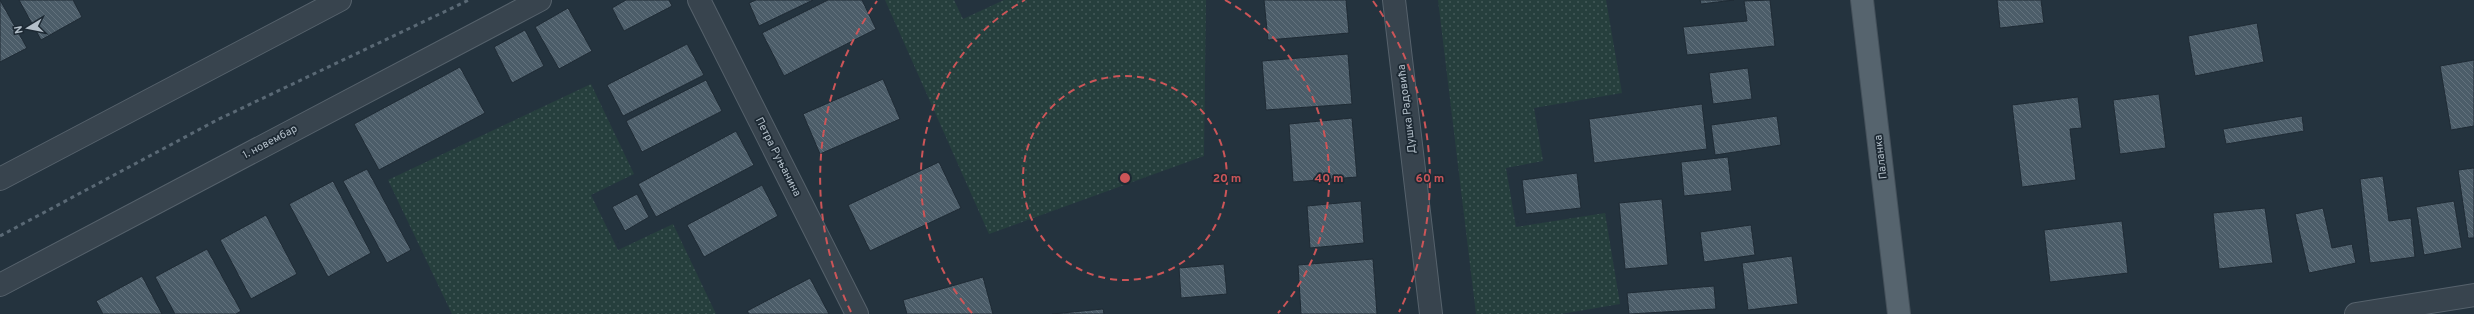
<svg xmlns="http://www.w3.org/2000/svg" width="2474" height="314" viewBox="0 0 2474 314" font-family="Overpass,sans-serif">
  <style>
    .garden { fill: url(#garden-dots) }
    .building { fill: url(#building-back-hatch); stroke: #1f2b35 }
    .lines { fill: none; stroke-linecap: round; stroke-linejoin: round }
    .minor-casing { stroke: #56626c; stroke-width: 24 }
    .major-casing { stroke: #44505a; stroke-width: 24 }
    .minor { stroke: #38444e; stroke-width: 22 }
    .major { stroke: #56646e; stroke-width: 22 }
    .rail { stroke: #5a6975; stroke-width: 3; stroke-dasharray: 4 4; stroke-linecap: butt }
    .ring { fill: none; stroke: #cc5558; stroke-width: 2; stroke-dasharray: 7 5 }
    .labels { text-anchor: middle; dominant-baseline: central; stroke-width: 3.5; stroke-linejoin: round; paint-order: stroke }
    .street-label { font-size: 11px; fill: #b3bfc9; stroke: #1d2933 }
    .centre { fill: #cc5558; stroke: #1d2933; stroke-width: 2 }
    .ring-label { font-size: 12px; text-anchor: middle; font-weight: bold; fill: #cc5558; stroke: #1d2933; stroke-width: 3.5; stroke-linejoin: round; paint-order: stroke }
  </style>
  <defs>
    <pattern id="garden-dots" width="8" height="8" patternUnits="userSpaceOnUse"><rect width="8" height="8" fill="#263f3d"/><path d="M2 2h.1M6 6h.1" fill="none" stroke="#435958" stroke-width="1.8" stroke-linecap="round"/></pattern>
    <pattern id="building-back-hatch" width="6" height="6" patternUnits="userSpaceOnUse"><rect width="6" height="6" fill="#4c5d69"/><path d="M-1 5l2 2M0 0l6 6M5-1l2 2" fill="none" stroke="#63727d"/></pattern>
  </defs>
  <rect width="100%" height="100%" fill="#24333e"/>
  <!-- garden -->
  <path class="garden" d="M 885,0 L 954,0 L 963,19 L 1004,0 L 1206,0 L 1204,156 L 989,234 Z
    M 1438,0 L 1606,0 L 1622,93 L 1534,108 L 1543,161 L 1506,168 L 1516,227 L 1605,213 L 1620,304 L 1561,314 L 1476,314 Z
    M 591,84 L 634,174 L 591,195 L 618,250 L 673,224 L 716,314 L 452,314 L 388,180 Z"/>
  <!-- building -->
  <path class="building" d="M 0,0 L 27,48 L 0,62 Z
    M 19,0 L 73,0 L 82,17 L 41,40 Z
    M 626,0 L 669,0 L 672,6 L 624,31 L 612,8 Z
    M 756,0 L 813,0 L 759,26 L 749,3 Z
    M 828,0 L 862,0 L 876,29 L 784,76 L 762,33 Z
    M 1264,0 L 1346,0 L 1349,33 L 1268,40 Z
    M 1700,0 L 1734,0 L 1701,4 Z
    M 1770,0 L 1775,46 L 1687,55 L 1683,27 L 1747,21 L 1744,1 Z
    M 1997,0 L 2041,0 L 2044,23 L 2000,28 Z
    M 568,8 L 592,51 L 559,69 L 535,27 Z
    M 2257,23 L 2264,62 L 2195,76 L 2188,36 Z
    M 525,30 L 544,66 L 512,83 L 494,47 Z
    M 687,44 L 704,75 L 623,116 L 607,85 Z
    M 1348,54 L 1352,104 L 1266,110 L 1262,61 Z
    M 2474,60 L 2474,126 L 2451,130 L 2440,66 Z
    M 460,67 L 485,113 L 379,170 L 354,124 Z
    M 1748,68 L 1752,99 L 1713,104 L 1709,73 Z
    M 883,79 L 900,119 L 820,154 L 803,114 Z
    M 706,80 L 722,111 L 642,152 L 626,121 Z
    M 2159,94 L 2166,148 L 2120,154 L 2113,100 Z
    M 2078,97 L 2082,128 L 2070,129 L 2076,180 L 2022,187 L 2012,105 Z
    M 1702,104 L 1707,149 L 1594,163 L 1589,119 Z
    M 1777,116 L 1781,145 L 1715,155 L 1711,125 Z
    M 2302,116 L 2304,131 L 2226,144 L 2223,129 Z
    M 1352,118 L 1357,177 L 1293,182 L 1289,124 Z
    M 736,131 L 754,165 L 656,217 L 638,184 Z
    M 1728,157 L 1732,191 L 1684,196 L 1681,162 Z
    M 939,162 L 961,208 L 870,251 L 848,205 Z
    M 2474,168 L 2474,238 L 2468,238 L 2458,170 Z
    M 367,169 L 411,250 L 387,263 L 343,181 Z
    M 1577,173 L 1581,208 L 1526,214 L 1522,180 Z
    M 2383,176 L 2389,221 L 2411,218 L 2415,257 L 2370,263 L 2360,179 Z
    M 333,181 L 371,253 L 328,277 L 289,204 Z
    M 762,185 L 778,216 L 704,257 L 687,225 Z
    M 637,194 L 649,217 L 625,231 L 612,207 Z
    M 1662,199 L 1668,265 L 1625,269 L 1619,203 Z
    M 1361,201 L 1364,243 L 1310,248 L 1307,206 Z
    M 2454,201 L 2462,248 L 2424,255 L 2416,207 Z
    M 2265,208 L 2273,263 L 2219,269 L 2213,213 Z
    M 2323,208 L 2332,248 L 2352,244 L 2356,263 L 2309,273 L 2295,214 Z
    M 266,215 L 297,274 L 251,299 L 220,240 Z
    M 2122,221 L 2128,273 L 2050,282 L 2044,230 Z
    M 1751,225 L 1755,255 L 1704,262 L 1700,232 Z
    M 207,249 L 241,311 L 236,314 L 175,314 L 155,277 Z
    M 1792,256 L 1798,304 L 1748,310 L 1742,263 Z
    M 1373,259 L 1377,314 L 1301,314 L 1298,265 Z
    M 1224,264 L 1227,294 L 1181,298 L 1179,268 Z
    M 142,276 L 162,314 L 103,314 L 96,301 Z
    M 983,277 L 993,314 L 907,314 L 903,300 Z
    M 810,278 L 829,314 L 749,314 L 747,311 Z
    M 1714,286 L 1716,309 L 1629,314 L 1627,293 Z
    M 1103,309 L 1104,314 L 1052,314 Z"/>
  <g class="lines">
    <defs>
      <path id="minor" d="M 699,0 L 857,314
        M 1394,0 L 1431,314
        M 0,179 L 340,0
        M 0,285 L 540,0
        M 2356,314 L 2474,295"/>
      <path id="major" d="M 1862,0 L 1899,314"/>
    </defs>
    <!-- minor casing -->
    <use href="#minor" class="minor-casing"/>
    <!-- major casing -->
    <use href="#major" class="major-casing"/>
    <!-- minor -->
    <use href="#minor" class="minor"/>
    <!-- major -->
    <use href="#major" class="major"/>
    <!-- rail -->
    <path class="rail" d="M 0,236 L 217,120 L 469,0"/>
  </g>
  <!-- distance rings -->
  <g class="ring">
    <circle cx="1125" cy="178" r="102"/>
    <path d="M972 313A204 204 0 0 1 1025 0M1225 0A204 204 0 0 1 1278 313"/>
    <path d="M851 312A305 305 0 0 1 877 1M1373 1A305 305 0 0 1 1399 312"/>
  </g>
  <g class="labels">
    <!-- street labels -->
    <g class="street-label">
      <text transform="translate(1407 109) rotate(-97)">Душка Радовића</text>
      <text transform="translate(270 142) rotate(-28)">1. новембар</text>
      <text transform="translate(778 157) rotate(63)">Петра Руњанина</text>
      <text transform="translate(1881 157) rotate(-97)">Паланка</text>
    </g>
  </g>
  <circle cx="1125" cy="178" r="6" class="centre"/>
  <g class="ring-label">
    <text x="1227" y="182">20 m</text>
    <text x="1329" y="182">40 m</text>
    <text x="1430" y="182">60 m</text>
  </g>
  <!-- north arrow -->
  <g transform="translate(28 28) rotate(260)" stroke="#1d2933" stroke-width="3" paint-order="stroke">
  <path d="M0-3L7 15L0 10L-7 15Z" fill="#b3bfc9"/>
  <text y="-6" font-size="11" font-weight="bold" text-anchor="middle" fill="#b3bfc9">N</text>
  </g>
</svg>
